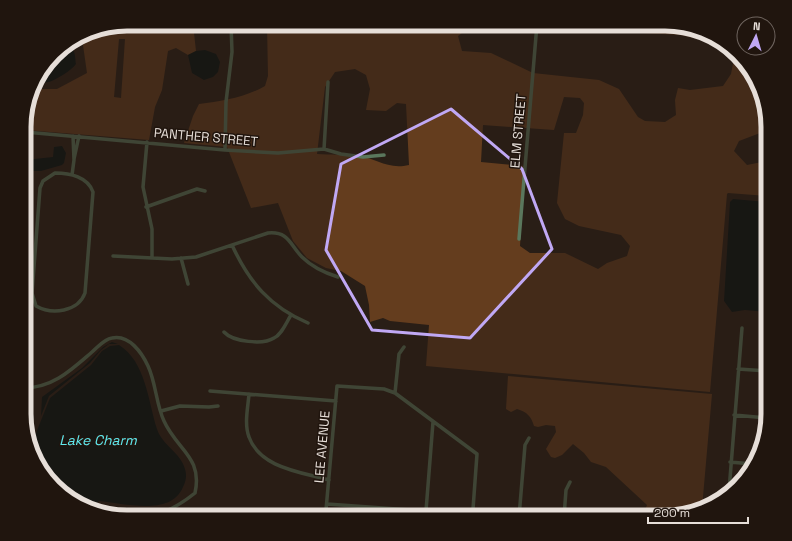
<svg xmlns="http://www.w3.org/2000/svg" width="792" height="541" viewBox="0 0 792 541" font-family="'Space Grotesk',sans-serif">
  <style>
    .green { fill: #643d1e; fill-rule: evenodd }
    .water { fill: #021011 }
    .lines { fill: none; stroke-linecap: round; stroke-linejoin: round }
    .street { stroke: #5a775c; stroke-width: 3.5 }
    .marked { fill: none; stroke: #c0a8f4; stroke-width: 3; stroke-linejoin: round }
    .labels { text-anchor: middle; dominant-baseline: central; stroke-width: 3; stroke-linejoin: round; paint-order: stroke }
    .street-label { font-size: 13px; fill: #e6ded8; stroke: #20150e }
    .water-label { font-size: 14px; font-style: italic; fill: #60e9ee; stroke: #20150e }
    .rim { fill: none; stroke: #e6ded8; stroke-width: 5 }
  </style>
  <rect width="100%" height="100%" fill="#291e16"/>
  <!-- green -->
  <path class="green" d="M 127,24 L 193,24 L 196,51 L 188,55 L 176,48 L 168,51 L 162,90 L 155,107 L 149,140 L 25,130 L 25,113 L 33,89 L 57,89 L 87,73 L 82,38 L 79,38 L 94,30 ZM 119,39 L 125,39 L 121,98 L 114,97 Z
    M 267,24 L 488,24 L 485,27 L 471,26 L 458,36 L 462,51 L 491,53 L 533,73 L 599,80 L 619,89 L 638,117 L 645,121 L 665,122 L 676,115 L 675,100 L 678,88 L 690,90 L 723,86 L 731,74 L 735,53 L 754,76 L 768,120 L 768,130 L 739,141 L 734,151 L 747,165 L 762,162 L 768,155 L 768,196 L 728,193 L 727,194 L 710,392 L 426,366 L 429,325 L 390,321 L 383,318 L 370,322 L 369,305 L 365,286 L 341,271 L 326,268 L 307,258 L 293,241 L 278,203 L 251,208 L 227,147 L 184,143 L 193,116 L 199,104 C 222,101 244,98 265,86 L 268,76 ZM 355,69 L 366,75 L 370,89 L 366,110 L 386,111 L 397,103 L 406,104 L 409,165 C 387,170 377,158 358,156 C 344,154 330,155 317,154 L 325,87 L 335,72 ZM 564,97 L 580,98 L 584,103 L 583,115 L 576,133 L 564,133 L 557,203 L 565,219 L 579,226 L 621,235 L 630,246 L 627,256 L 607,263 L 598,269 L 565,253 L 530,253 L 520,246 L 525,166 L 481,162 L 483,125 L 554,130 Z
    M 644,24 L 672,24 L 698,34 L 698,39 L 680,35 L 643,33 Z
    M 508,376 L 712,394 L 702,508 L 665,517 L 646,517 L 644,513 L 647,505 L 606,467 L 591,462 L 584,453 L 573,444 L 562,455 L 555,458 L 551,457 L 546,449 L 556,432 L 555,426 L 546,425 L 538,427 L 534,426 C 531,416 527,412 517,409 L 511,412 L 506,409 Z"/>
  <!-- water -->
  <path class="water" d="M 66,45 C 76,47 75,57 76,64 C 71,71 57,79 49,82 C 45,83 40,82 36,81 L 42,71 L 50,69 L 56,65 L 57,52 Z
    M 205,50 L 216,54 L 220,62 L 218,72 L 213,77 L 204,80 L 192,73 L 188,55 L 196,51 Z
    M 62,146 L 66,153 L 64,163 L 62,165 L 41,171 L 25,171 L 25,160 L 53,157 L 54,147 Z
    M 733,199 L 768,202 L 768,312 L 745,310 L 732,312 L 724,301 L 730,202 Z
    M 112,342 L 118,344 L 109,344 L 101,350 L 90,363 L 49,396 L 41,416 L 42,397 L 82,368 L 103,347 Z
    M 119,345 C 146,362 148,401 157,429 C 162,445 181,453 185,469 C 187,475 186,481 183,487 C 171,517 123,503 99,501 L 93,507 L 64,496 L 38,465 L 28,438 L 36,433 L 50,398 L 91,365 L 102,351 L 110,346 Z"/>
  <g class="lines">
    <!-- street -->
    <path class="street" d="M 25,132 L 225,150 L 278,153 L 324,149 L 341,154 L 363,157 L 384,155
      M 147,142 L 143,187 L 152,229 L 152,258
      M 324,149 L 328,82
      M 225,150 L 226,102 L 232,52 L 231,24
      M 74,159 L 79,136
      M 55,173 C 70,173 88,177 93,192 L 85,293 C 78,312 52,315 36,306 L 32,293 L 40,188 L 43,181 Z
      M 72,175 L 74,160 L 73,136
      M 146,207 L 197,189 L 205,191
      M 519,239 L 537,24
      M 232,245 C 249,282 270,307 308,323
      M 113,256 L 172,259 L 196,257 L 268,233 C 289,231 290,245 302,257 C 312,267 325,273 338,277
      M 181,258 L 188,284
      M 224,332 C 233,342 263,345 274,338 C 282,334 286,323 291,315
      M 738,369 L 768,371
      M 25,388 C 54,387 71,370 92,352 C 98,347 104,339 112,338 C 129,334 142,353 148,366 C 156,383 156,404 164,421 C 177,450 203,457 195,493 C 180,505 160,517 140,516 C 129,515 118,510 106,511
      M 210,391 L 336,401
      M 395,393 L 399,354 L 404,347
      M 249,394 C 248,407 244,424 249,437 C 260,468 301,472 329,480
      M 161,411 L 180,406 L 209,407 L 218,406
      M 734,415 L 768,418
      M 730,462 L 752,464
      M 729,491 L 742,328
      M 426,511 L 433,422
      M 321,517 L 326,510
      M 326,517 L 326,510 L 337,386 L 384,389 L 395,393 L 477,454 L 473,509 L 471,513 L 466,514 L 327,504
      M 519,517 L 525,445 L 529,438
      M 564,517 L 566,490 L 570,482"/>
  </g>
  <!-- marked area -->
  <path d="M0 0H792V541H0ZM 451,109 L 522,169 L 552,249 L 470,338 L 372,330 L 326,250 L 341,164 Z" fill="#291e16" fill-opacity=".55" fill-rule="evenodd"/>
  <path class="marked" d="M 451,109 L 522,169 L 552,249 L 470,338 L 372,330 L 326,250 L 341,164 Z"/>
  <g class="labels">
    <!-- street labels -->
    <g class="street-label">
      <text transform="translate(518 131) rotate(-85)">ELM STREET</text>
      <text transform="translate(206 137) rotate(5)">PANTHER STREET</text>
      <text transform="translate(322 447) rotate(-85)">LEE AVENUE</text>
    </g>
    <!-- water labels -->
    <g class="water-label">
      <text x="98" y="440">Lake Charm</text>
    </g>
  </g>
  <!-- crop -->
  <path d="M0 0H792V541H0ZM127 31H665A96 96 0 0 1 761 127V414A96 96 0 0 1 665 510H127A96 96 0 0 1 31 414V127A96 96 0 0 1 127 31Z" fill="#20150e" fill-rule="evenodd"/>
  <path class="rim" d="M127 31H665A96 96 0 0 1 761 127V414A96 96 0 0 1 665 510H127A96 96 0 0 1 31 414V127A96 96 0 0 1 127 31Z"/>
  <!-- north arrow -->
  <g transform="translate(756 36) rotate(5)"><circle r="19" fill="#20150e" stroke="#6f655f"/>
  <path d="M0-3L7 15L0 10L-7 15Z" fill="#c0a8f4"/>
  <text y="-6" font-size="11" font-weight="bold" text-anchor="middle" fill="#e6ded8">N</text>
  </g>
  <!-- scale -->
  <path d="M648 517v6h100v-6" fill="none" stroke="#e6ded8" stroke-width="2"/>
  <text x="654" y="517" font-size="12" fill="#e6ded8" stroke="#20150e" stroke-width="3" paint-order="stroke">200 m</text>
</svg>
